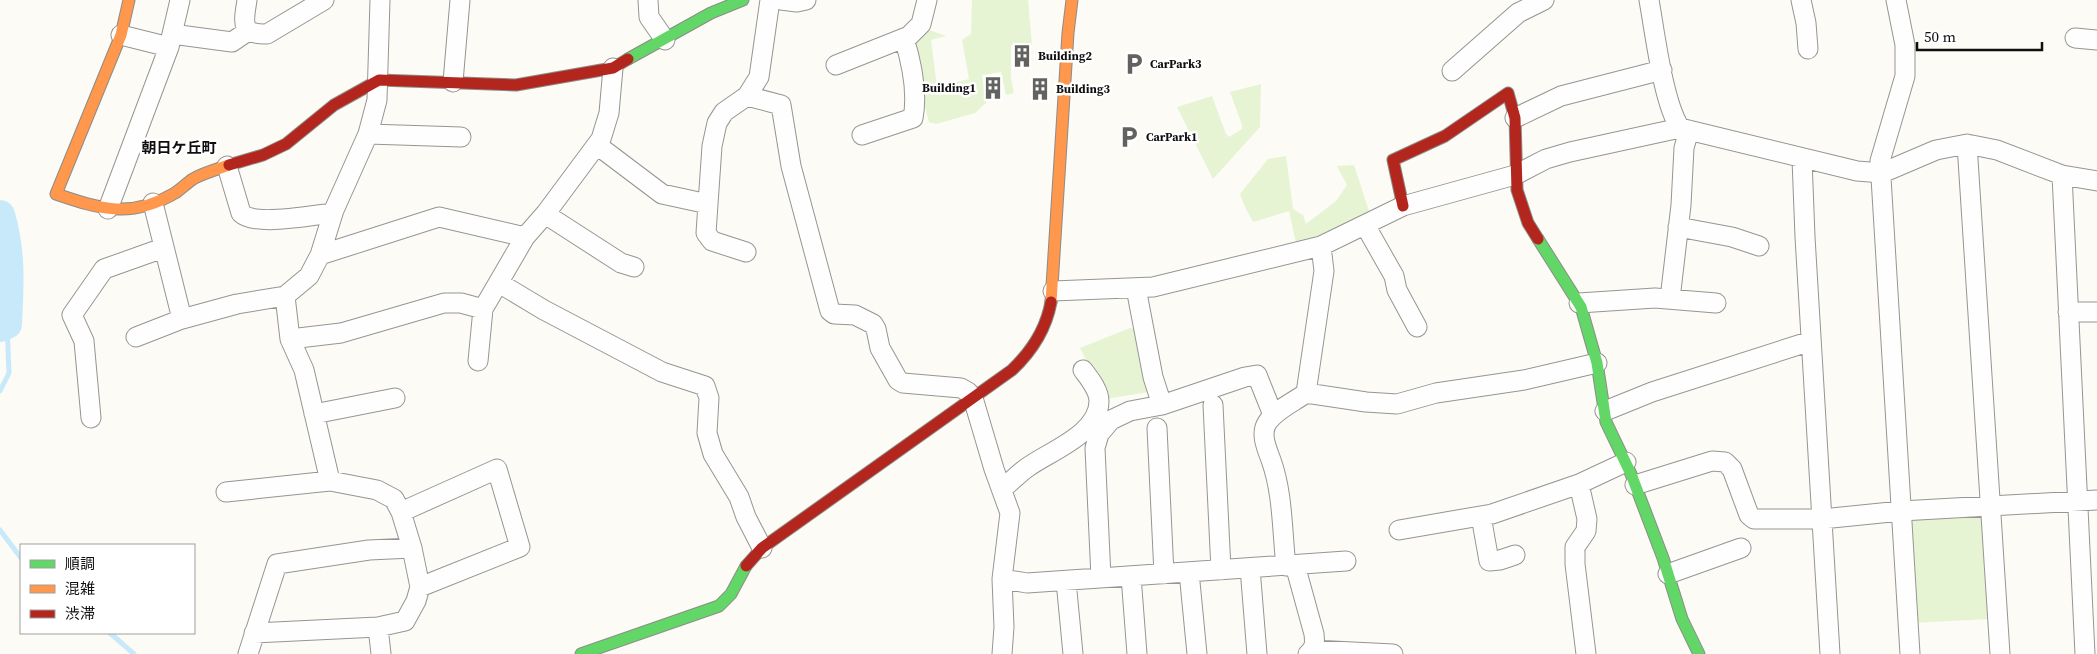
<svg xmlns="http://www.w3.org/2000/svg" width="2097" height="654" viewBox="0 0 2097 654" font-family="'Source Serif 4','Noto Sans JP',serif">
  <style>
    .green { fill: #e6f4d3 }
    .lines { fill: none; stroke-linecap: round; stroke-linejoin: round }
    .stream { stroke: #c8e9fa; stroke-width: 5 }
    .river { stroke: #c8e9fa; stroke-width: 30 }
    .street-casing { stroke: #969593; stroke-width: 21 }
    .fast-casing { stroke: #8c8c89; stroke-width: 13 }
    .slow-casing { stroke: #8c8c89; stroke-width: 13 }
    .jam-casing { stroke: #8c8c89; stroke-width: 13 }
    .street { stroke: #fffefe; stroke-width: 19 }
    .fast { stroke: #63d668; stroke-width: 11 }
    .slow { stroke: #ff974d; stroke-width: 11 }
    .jam { stroke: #b3261e; stroke-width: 11 }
    .labels { text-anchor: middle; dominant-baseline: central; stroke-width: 5; stroke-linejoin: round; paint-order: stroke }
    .poi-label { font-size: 12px; font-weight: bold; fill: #0f0f0f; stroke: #fff; text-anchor: start }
    .quarter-label { font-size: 15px; font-weight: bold; fill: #0f0f0f; stroke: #fff }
  </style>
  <rect width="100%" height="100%" fill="#fcfbf5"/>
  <!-- green -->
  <path class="green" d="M 972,0 L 1028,0 L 1032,45 L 1011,45 L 1011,78 L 1014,93 L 1006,95 L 1001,72 L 982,75 L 986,103 L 975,113 L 936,124 L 929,122 L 910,49 L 927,29 L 946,36 L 931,40 L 937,87 L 969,79 L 962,40 L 971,34 Z
    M 1261,84 L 1260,127 L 1213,179 L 1177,107 L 1212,96 L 1226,134 L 1229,137 L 1242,129 L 1242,125 L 1230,92 Z
    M 1286,156 L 1293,209 L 1303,215 L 1306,224 L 1336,201 L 1347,185 L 1337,166 L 1354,165 L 1369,211 L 1332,234 L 1297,248 L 1289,211 L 1253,222 L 1245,207 L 1240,194 L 1268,159 Z
    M 1130,328 L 1137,329 L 1155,391 L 1105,399 L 1080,348 Z
    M 1985,510 L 1990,619 L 1911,623 L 1906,514 Z"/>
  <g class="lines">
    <!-- stream -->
    <path class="stream" d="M 0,391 L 9,373 L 7,324
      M 0,530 L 21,558
      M 110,633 L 134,654"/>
    <!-- river -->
    <path class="river" d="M 0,215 C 11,252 9,285 7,324 L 0,327"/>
    <defs>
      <path id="street" d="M 247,0 C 244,21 239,35 267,34 L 324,0
        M 648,0 L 649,17 L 665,40
        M 781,0 L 797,2 L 806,0
        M 1649,0 C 1655,33 1663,102 1680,128 L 1857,171 L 1882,173 L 1936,150 L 1967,144 L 1997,150 L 2062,175 L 2097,181
        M 1801,0 L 1806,23 L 1808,49
        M 1896,0 L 1905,45 L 1905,76 L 1880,161 L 1910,654
        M 172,34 L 232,42 L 248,31
        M 121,35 L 169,47
        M 2075,38 L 2097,40
        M 836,65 L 909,36 L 921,24 L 927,0
        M 1452,71 L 1518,13 L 1544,0
        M 453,82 L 460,0
        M 747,96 L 781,105 L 791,166 L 830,311 L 834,314 L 855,315 L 873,324 L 876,329 L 880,348 L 898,380 L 903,383 L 961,388 L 968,392 L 973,398 L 994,469 L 1010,513 L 1002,579 L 1004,627 L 1002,654
        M 1515,118 L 1561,96 L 1662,70
        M 368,134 L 461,137
        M 862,135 L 913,118 C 918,92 912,64 904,38
        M 1967,144 L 2000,654
        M 597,145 L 662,194 L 708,204
        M 1802,159 L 1805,237 L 1830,654
        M 227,166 L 241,213 C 255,227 313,215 333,213
        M 2062,175 L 2085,654
        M 153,203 L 182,319
        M 108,209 L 169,47 L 180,0
        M 545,214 L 621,263 L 634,267
        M 1365,225 L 1394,276 L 1397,290 L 1417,327
        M 1678,227 L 1732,237 L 1759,246
        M 746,252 L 712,241 L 706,233 L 712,146 L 717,123 L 724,112 L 747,96 L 759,77 L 770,0
        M 320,255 L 439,217 L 525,237
        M 499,283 L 544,310 L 662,372 L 705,386 L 709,398 L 707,433 L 713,454 L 739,497 L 746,517 L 762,548
        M 1136,288 L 1153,377 L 1162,405
        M 1053,291 L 1153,287 L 1321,246 L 1403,206 L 1515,175 L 1546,159 L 1570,152 L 1680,128
        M 285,296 L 290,339 L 304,370 L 330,481
        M 1670,299 L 1681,205 L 1684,148 L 1689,130
        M 1579,303 L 1655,298 L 1716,303
        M 2068,312 L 2097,312
        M 136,337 L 182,319 L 237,304 L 285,296 L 309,276 L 320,255 L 334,210 L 368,134 L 377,100 L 380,0
        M 290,339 L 341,333 L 444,303 L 461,303 L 483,309
        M 478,361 L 483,309 L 525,237 L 546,213 L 601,139 L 609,113 L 613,68
        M 1306,393 L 1324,271 L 1321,246
        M 1213,405 L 1221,570
        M 1605,411 L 1652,392 L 1811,341
        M 314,414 L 395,398
        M 91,418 L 84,341 L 72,315 L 104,269 L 163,248
        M 1157,428 L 1164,574
        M 1579,484 L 1587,519 L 1586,531 L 1575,547 L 1575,564 L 1586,654
        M 1635,485 L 1712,461 L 1725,462 L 1732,469 L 1749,515 L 1754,519 L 1822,519 L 1901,511 L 2097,500
        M 1002,489 C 1011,482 1019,473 1028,467 C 1050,451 1099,434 1099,401 C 1099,390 1089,378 1083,370
        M 226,492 L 330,481 L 377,490 L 394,499 L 401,512 L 412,548 L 420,587 L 416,601 L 405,621 L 378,627 L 254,633
        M 401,512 L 497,469 L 520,547 L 420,587
        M 1481,516 L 1489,561 L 1500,560 L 1515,555
        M 1399,530 L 1492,514 L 1579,484 L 1626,462
        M 1295,565 L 1314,634 C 1315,643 1315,648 1308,654
        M 1286,566 C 1282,531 1283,493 1271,460 C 1267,449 1260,434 1267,423 C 1275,410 1294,402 1306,393 L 1366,402 L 1397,404 L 1436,393 L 1524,380 L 1597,363
        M 1250,568 L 1257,654
        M 1189,572 L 1197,654
        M 1668,574 L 1741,548
        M 1131,576 L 1137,654
        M 1101,578 L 1095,448 L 1099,434 L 1111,420 L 1130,411 L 1162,405 L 1245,377 L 1257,375 L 1273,415
        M 1002,579 L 1027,583 L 1346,561
        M 1066,581 L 1073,654
        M 378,627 L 381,654
        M 1313,650 L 1393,654
        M 248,654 L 277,564 L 369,550 L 412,548"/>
      <path id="fast" d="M 628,59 L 711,13 L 743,0
        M 1538,239 L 1581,307 L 1597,363 L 1606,422 L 1631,474 L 1663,558 L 1682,619 L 1699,654
        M 581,654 L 719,606 L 731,594 L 746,566"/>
      <path id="slow" d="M 129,0 L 121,35 L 56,194 C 100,209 131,219 175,193 C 181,189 187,183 193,179 C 203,173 218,169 229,165
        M 1051,302 L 1068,33 L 1072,0"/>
      <path id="jam" d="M 229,165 L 263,155 L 286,144 L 334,105 L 379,80 L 516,85 L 613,68 L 628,59
        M 1403,206 L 1393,160 L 1445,136 L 1508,93 L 1515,118 L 1517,190 L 1528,223 L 1538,239
        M 746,566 L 762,548 L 1012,370 C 1032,351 1046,330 1051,302"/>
    </defs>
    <!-- street casing -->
    <use href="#street" class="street-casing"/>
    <!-- fast casing -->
    <use href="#fast" class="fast-casing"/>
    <!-- slow casing -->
    <use href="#slow" class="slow-casing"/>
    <!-- jam casing -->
    <use href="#jam" class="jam-casing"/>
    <!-- street -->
    <use href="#street" class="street"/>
    <!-- fast -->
    <use href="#fast" class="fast"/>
    <!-- slow -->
    <use href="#slow" class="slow"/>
    <!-- jam -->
    <use href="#jam" class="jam"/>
  </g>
  <!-- icons -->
  <defs>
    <symbol id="building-bare" viewBox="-9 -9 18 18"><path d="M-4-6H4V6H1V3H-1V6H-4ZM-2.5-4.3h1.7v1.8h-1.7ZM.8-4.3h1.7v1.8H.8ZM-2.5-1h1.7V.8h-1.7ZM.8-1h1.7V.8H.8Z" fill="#626260" stroke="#fff" stroke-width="2.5" paint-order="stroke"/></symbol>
    <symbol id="parking-bare" viewBox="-9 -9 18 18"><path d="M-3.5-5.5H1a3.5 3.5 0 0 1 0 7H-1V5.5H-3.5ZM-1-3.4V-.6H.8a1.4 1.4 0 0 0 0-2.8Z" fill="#626260" stroke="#fff" stroke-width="2.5" paint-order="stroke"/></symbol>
  </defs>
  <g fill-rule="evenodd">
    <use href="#building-bare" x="1006" y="40" width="32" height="32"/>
    <use href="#parking-bare" x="1118" y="48" width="32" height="32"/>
    <use href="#building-bare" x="977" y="72" width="32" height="32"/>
    <use href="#building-bare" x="1024" y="73" width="32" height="32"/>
    <use href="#parking-bare" x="1113" y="121" width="32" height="32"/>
  </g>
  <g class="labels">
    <!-- poi labels -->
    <g class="poi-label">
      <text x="1038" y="56">Building2</text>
      <text x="1150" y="64">CarPark3</text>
      <text x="976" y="88" text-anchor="end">Building1</text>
      <text x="1056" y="89">Building3</text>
      <text x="1146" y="137">CarPark1</text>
    </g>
    <!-- quarter labels -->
    <g class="quarter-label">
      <text x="179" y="147">朝日ケ丘町</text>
    </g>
  </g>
  <!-- legend -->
  <rect x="20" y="544" width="175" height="90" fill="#ffffff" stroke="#9f9f9f"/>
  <rect x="30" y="560" width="25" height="8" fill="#63d668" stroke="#9f9f9f"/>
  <text x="65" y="569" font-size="15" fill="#0f0f0f">順調</text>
  <rect x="30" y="585" width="25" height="8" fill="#ff974d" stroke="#9f9f9f"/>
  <text x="65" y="594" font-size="15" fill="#0f0f0f">混雑</text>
  <rect x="30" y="610" width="25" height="8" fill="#b3261e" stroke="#9f9f9f"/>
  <text x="65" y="619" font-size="15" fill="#0f0f0f">渋滞</text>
  <!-- scale -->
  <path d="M1917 42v8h125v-8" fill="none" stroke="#0f0f0f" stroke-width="2.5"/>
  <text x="1924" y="42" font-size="15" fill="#0f0f0f" stroke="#ffffff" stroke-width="4" paint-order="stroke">50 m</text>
</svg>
